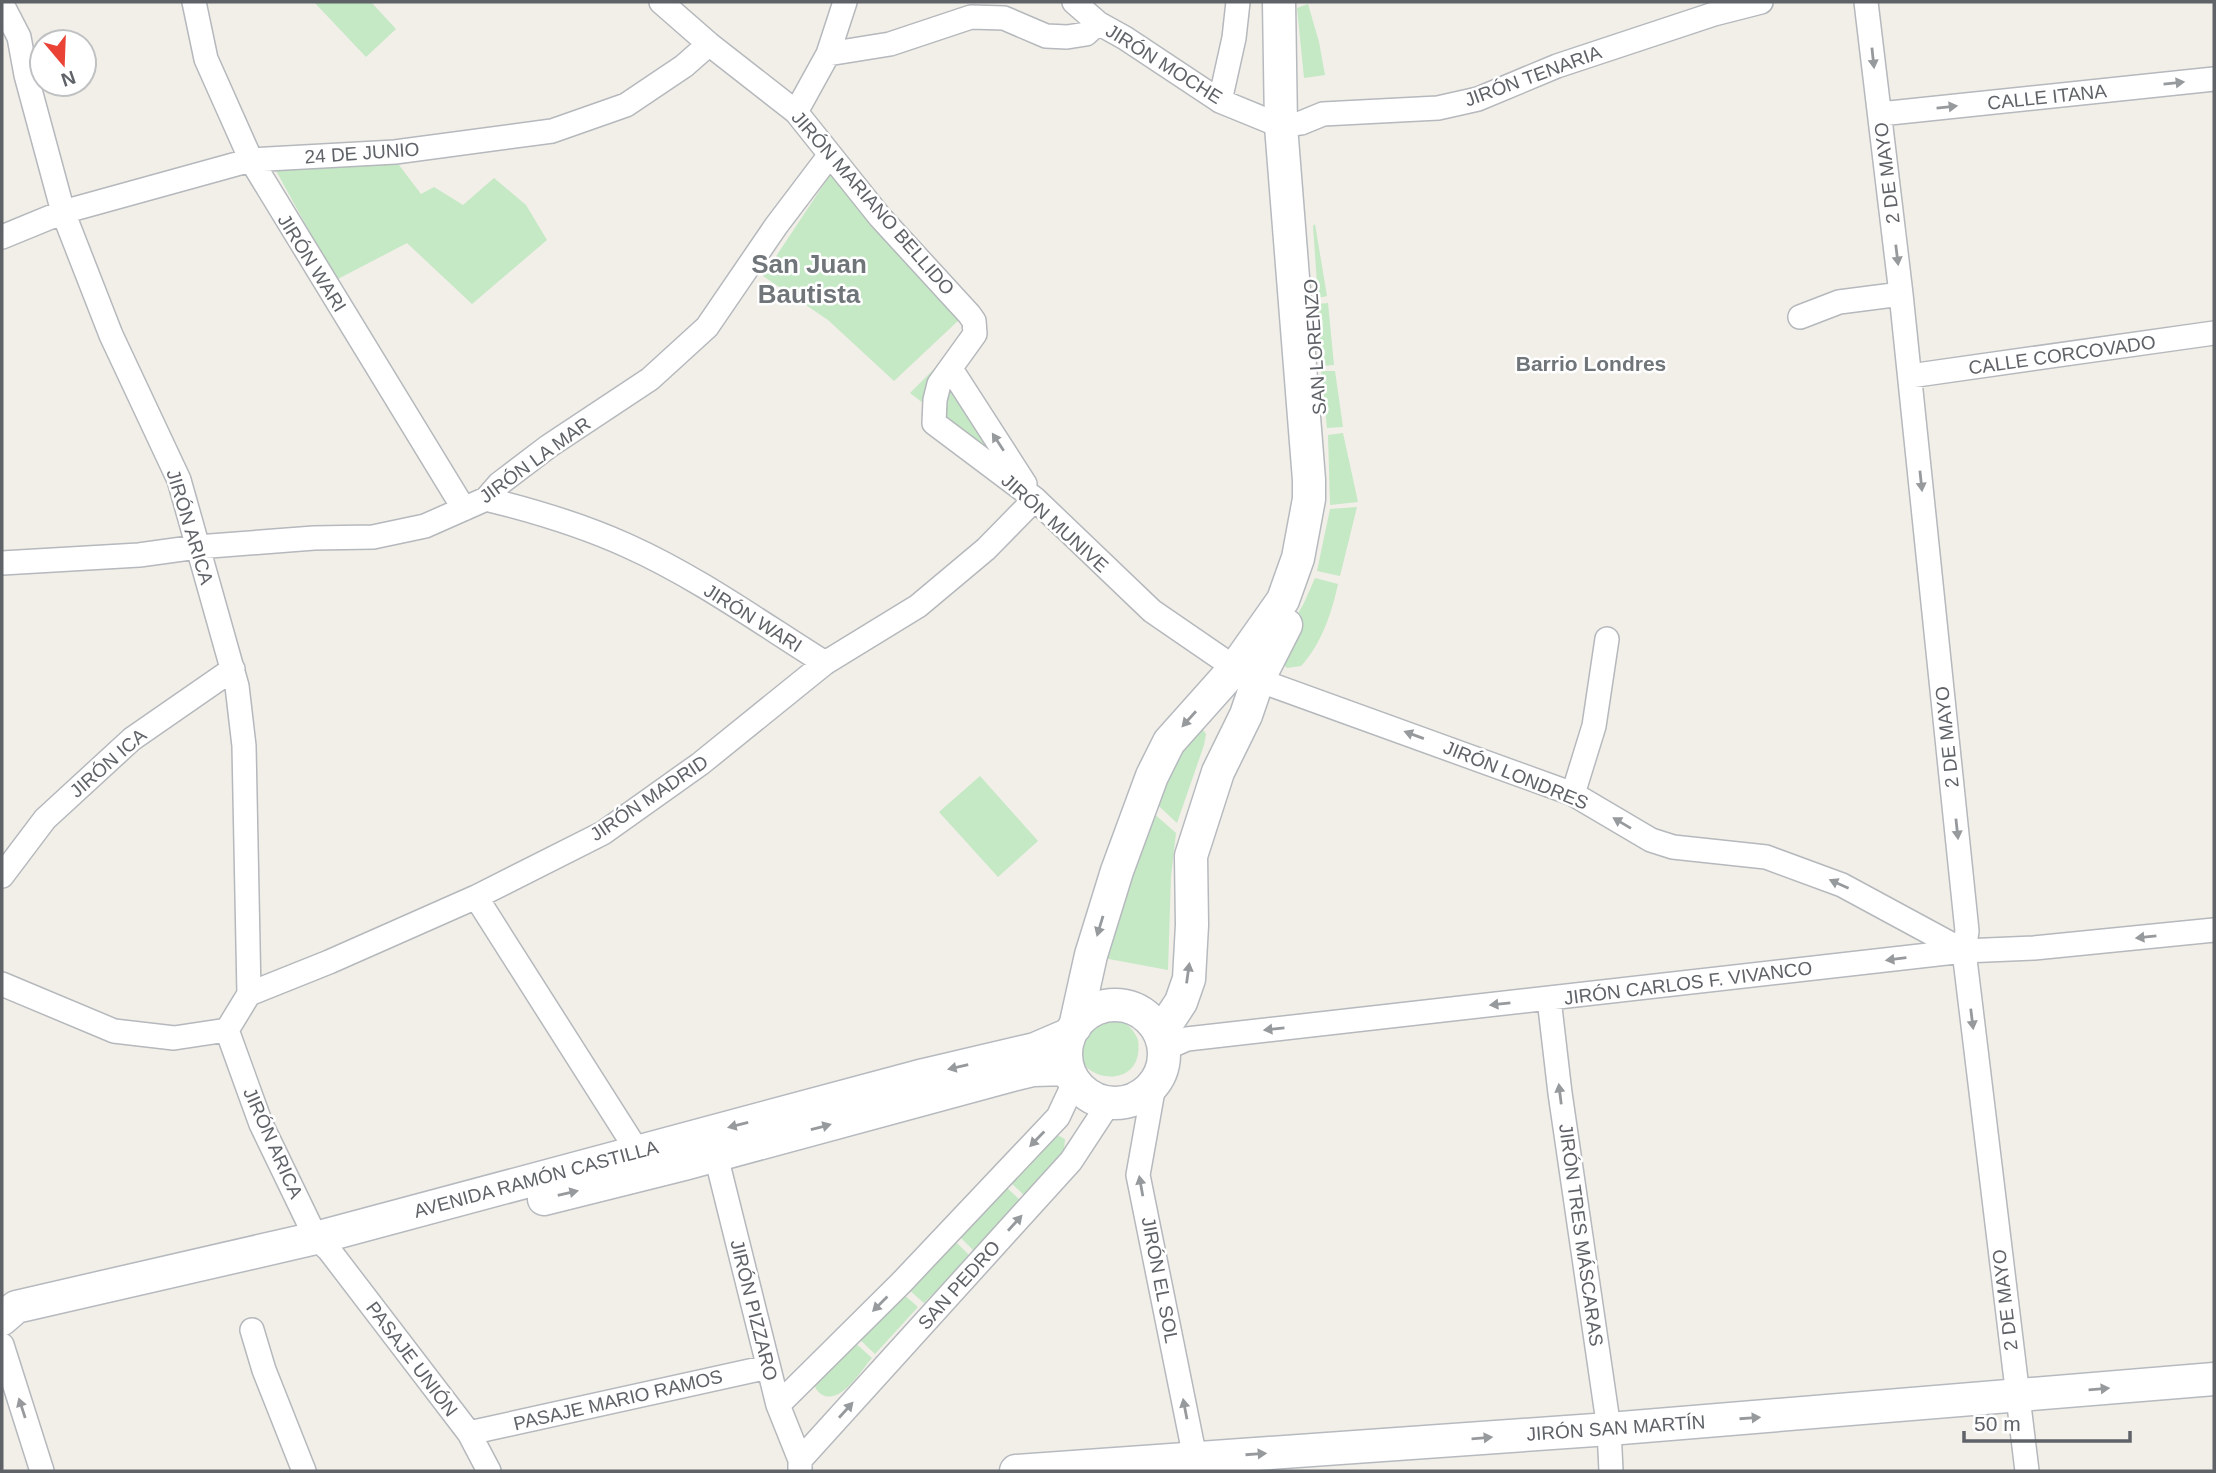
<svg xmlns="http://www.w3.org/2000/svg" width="2216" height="1473" viewBox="0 0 2216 1473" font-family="Arial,sans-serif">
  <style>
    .green { fill: #c5e8c5 }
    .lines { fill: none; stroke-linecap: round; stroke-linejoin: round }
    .street-casing { stroke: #b5b8bc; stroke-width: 26 }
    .secondary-casing { stroke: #b6babf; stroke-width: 35 }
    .street { stroke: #fff; stroke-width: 23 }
    .secondary { stroke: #fff; stroke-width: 32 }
    .oneway { fill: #979a9d }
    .labels { text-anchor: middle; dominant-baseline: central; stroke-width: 5; stroke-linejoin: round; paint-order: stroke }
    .street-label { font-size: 19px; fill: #5f6368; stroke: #fff }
    .neighbourhood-label { font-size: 21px; font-weight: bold; fill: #70757a; stroke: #fff }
    .district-label { font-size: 26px; font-weight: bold; fill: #70757a; stroke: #fff }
  </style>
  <rect width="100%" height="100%" fill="#f1efe8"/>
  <!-- green -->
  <path class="green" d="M 314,2 L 371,2 L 396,29 L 366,57 Z
    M 1308,4 L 1319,42 L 1325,75 L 1304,78 L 1297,8 Z
    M 396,161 L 421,194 L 434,187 L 463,205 L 494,178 L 526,205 L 547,240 L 472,304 L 407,243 L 336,280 L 274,167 Z
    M 832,172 L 960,319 L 894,381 L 828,320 L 763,276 Z
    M 1315,224 L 1327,296 L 1318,298 L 1313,226 Z
    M 1328,303 L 1334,365 L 1321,366 L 1317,304 Z
    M 940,363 L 997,452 L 992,456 L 910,393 Z
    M 1321,371 L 1335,371 L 1343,427 L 1327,428 Z
    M 1343,433 L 1358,502 L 1330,505 L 1328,435 Z
    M 1357,507 L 1340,576 L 1317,571 L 1330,509 Z
    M 1315,578 L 1338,584 C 1332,612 1321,645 1301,666 L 1287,668 L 1281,662 L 1283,639 L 1304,603 Z
    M 1201,727 L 1206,734 L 1204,745 L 1177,823 L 1148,796 L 1165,746 Z
    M 980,776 L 1038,841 L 998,877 L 939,812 Z
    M 1144,805 L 1176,833 L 1171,876 L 1168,970 L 1098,957 Z
    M 1105,1018 C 1121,1018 1132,1025 1138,1040 C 1146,1096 1065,1081 1082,1039 C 1086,1027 1094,1022 1105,1018 Z
    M 1055,1134 L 1065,1139 L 1064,1150 L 1024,1195 L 1009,1181 Z
    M 1004,1185 L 1020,1200 L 975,1252 L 958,1235 Z
    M 954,1240 L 970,1256 L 924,1303 L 908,1289 Z
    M 903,1294 L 918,1307 L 875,1354 L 857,1337 Z
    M 853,1341 L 872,1358 C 861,1370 844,1401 825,1396 C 817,1393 814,1387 813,1378 Z"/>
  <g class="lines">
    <defs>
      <path id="street" d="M 194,2 L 206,59 L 251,160 L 464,509
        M 661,2 L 709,44 L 796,112 L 880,217 L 969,314 L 974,321 L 975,334 L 939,384 L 935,400 L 934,423 L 1035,499 L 1152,611 L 1235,668 L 1258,680 L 1573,794 L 1651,840 L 1673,847 L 1766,857 L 1842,885 L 1964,951
        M 1074,2 L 1098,23 L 1125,38 L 1220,101 L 1281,126 L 1301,123 L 1323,114 L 1438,108 L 1478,99 L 1557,66 L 1714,14 L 1761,2
        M 1866,2 L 1901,294 L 1967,931 L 1964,951 L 2027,1471
        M 2,4 L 19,37 L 26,75 L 63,212 L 111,335 L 179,480 L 237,686 L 244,746 L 249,994
        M 828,54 L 890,44 L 971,17 L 1004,18 L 1046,36 L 1067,37 L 1086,34 L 1098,23
        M 1220,101 L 1234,38 L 1238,2
        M 796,112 L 828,54 L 845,2
        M 1880,114 L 2214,79
        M 2,237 L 63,212 L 251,160 L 395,152 L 552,131 L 626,105 L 684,66 L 709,44
        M 1800,317 L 1839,302 L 1901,294
        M 951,369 L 1025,484
        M 1910,376 L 2214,333
        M 486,499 C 535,511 582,525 628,546 C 697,577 761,623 825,663
        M 2,563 L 139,555 L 197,547 L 314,538 L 373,537 L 425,526 L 486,499 L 499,484 L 549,446 L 650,379 L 707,327 L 776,226 L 829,156
        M 1573,794 L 1594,726 L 1607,639
        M 2,876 L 45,819 L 132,739 L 233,669
        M 476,897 L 638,1152
        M 2,984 L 114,1031 L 174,1038 L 227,1030
        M 1549,999 L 1560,1093 L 1609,1429 L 1611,1471
        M 227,1030 L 249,994 L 329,962 L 476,897 L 603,833 L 700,764 L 825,663 L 918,606 L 986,549 L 1035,499
        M 227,1030 L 261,1124 L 316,1238 L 329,1250 L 469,1433 L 489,1471
        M 1164,1049 L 1187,1039 L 1964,951 L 2034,948 L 2214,930
        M 1154,1085 L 1138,1175 L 1195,1458 L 1206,1468
        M 716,1156 L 778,1405 L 800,1460 L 800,1471
        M 252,1330 L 264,1370 L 304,1471
        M 2,1345 L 42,1471
        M 778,1405 L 901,1283 L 1058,1117 L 1074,1083
        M 469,1433 L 768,1367
        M 800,1460 L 1071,1161 L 1109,1103"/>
      <path id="secondary" d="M1066 1054a49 49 0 1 1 98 0a49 49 0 1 1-98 0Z
        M 1075,1027 L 1091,955 L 1117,871 L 1152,776 L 1169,742 L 1235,668 L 1283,600 L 1298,558 L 1309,499 L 1309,480 L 1281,126 L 1279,2
        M 1160,1034 L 1181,1002 L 1189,979 L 1192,925 L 1191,856 L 1218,772 L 1246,715 L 1258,680 L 1286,625
        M 544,1199 L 684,1164 L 1012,1075 L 1033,1070 L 1068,1069
        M 2,1319 L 16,1307 L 316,1238 L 924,1075 L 1035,1049 L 1070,1034
        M 1016,1471 L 1609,1429 L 2214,1379"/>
    </defs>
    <!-- street casing -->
    <use href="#street" class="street-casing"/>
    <!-- secondary casing -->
    <use href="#secondary" class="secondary-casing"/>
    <!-- street -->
    <use href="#street" class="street"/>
    <!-- secondary -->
    <use href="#secondary" class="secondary"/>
  </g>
  <!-- one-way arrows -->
  <defs><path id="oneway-solid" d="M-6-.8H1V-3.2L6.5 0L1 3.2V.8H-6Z" transform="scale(1.75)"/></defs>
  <g class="oneway">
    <use href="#oneway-solid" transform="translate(1873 58) rotate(84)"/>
    <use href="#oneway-solid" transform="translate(2174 83) rotate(-6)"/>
    <use href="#oneway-solid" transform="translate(1947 107) rotate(-6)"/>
    <use href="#oneway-solid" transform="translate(1897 255) rotate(83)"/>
    <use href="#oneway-solid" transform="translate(998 442) rotate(-123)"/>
    <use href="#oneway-solid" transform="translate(1921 481) rotate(84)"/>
    <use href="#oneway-solid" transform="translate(1189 719) rotate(132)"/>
    <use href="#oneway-solid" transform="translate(1414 735) rotate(-160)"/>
    <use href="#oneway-solid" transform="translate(1622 823) rotate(-149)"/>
    <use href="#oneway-solid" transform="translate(1957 829) rotate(84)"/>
    <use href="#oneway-solid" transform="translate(1839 884) rotate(-156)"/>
    <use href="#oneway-solid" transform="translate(1100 926) rotate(107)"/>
    <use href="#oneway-solid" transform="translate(2146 937) rotate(174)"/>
    <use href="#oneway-solid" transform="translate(1896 959) rotate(173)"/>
    <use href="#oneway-solid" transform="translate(1188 973) rotate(-82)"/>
    <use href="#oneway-solid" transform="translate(1500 1004) rotate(174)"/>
    <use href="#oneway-solid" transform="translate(1972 1019) rotate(83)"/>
    <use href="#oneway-solid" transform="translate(1274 1029) rotate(174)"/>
    <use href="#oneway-solid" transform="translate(958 1067) rotate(167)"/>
    <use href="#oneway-solid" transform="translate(1560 1094) rotate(-97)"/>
    <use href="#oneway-solid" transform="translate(738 1125) rotate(166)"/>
    <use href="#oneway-solid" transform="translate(821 1127) rotate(-15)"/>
    <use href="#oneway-solid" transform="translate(1037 1139) rotate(134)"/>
    <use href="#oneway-solid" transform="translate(1141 1186) rotate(-100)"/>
    <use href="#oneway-solid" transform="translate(568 1193) rotate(-13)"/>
    <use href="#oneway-solid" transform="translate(1015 1223) rotate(-48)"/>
    <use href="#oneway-solid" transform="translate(880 1304) rotate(135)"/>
    <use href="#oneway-solid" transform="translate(2099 1389) rotate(-5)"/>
    <use href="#oneway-solid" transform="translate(22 1408) rotate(-108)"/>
    <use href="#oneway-solid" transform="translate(1185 1409) rotate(-101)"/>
    <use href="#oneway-solid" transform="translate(846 1410) rotate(-48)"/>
    <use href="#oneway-solid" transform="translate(1750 1418) rotate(-4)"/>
    <use href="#oneway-solid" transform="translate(1482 1438) rotate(-5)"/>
    <use href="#oneway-solid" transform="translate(1256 1454) rotate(-4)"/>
  </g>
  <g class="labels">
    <!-- street labels -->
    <g class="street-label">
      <text transform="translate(1164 64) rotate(32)">JIRÓN MOCHE</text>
      <text transform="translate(1533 76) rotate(-20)">JIRÓN TENARIA</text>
      <text transform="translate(2047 97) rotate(-6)">CALLE ITANA</text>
      <text transform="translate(362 153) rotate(-4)">24 DE JUNIO</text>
      <text transform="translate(1887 173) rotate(-97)">2 DE MAYO</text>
      <text transform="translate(873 203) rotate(49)">JIRÓN MARIANO BELLIDO</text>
      <text transform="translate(312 263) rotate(58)">JIRÓN WARI</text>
      <text transform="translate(1315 347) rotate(-94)">SAN LORENZO</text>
      <text transform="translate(2062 355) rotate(-8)">CALLE CORCOVADO</text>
      <text transform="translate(535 460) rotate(-36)">JIRÓN LA MAR</text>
      <text transform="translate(1055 523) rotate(42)">JIRÓN MUNIVE</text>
      <text transform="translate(190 527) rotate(73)">JIRÓN ARICA</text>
      <text transform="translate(753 618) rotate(32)">JIRÓN WARI</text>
      <text transform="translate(1947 737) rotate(-96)">2 DE MAYO</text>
      <text transform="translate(108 763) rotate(-41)">JIRÓN ICA</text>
      <text transform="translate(1516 775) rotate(22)">JIRÓN LONDRES</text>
      <text transform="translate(649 798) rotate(-34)">JIRÓN MADRID</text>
      <text transform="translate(1688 983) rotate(-7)">JIRÓN CARLOS F. VIVANCO</text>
      <text transform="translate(273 1143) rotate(66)">JIRÓN ARICA</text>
      <text transform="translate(536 1179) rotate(-15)">AVENIDA RAMÓN CASTILLA</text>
      <text transform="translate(1581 1235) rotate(82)">JIRÓN TRES MÁSCARAS</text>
      <text transform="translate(1160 1280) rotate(79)">JIRÓN EL SOL</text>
      <text transform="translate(959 1285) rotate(-48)">SAN PEDRO</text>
      <text transform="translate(2005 1300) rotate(-97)">2 DE MAYO</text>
      <text transform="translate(754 1310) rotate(76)">JIRÓN PIZZARO</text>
      <text transform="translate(412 1359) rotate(53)">PASAJE UNIÓN</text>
      <text transform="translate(618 1400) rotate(-13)">PASAJE MARIO RAMOS</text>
      <text transform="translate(1616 1428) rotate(-4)">JIRÓN SAN MARTÍN</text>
    </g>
    <!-- neighbourhood labels -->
    <g class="neighbourhood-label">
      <text x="1591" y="363">Barrio Londres</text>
    </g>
    <!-- district labels -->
    <g class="district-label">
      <text x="809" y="264">San Juan<tspan x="809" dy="30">Bautista</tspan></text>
    </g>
  </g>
  <!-- border -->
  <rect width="2216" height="1473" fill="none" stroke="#5f6368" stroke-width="7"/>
  <!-- north arrow -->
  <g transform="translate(63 63) rotate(161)"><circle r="33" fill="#ffffff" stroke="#bfc1c3" stroke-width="2"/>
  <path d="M0-5L12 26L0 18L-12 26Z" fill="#ea4335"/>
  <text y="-10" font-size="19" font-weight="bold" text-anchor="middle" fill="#5f6368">N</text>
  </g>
  <!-- scale -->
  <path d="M1964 1431v10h166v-10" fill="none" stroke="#5f6368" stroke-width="3.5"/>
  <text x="1974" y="1431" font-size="21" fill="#5f6368" stroke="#ffffff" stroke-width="5" paint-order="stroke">50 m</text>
</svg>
